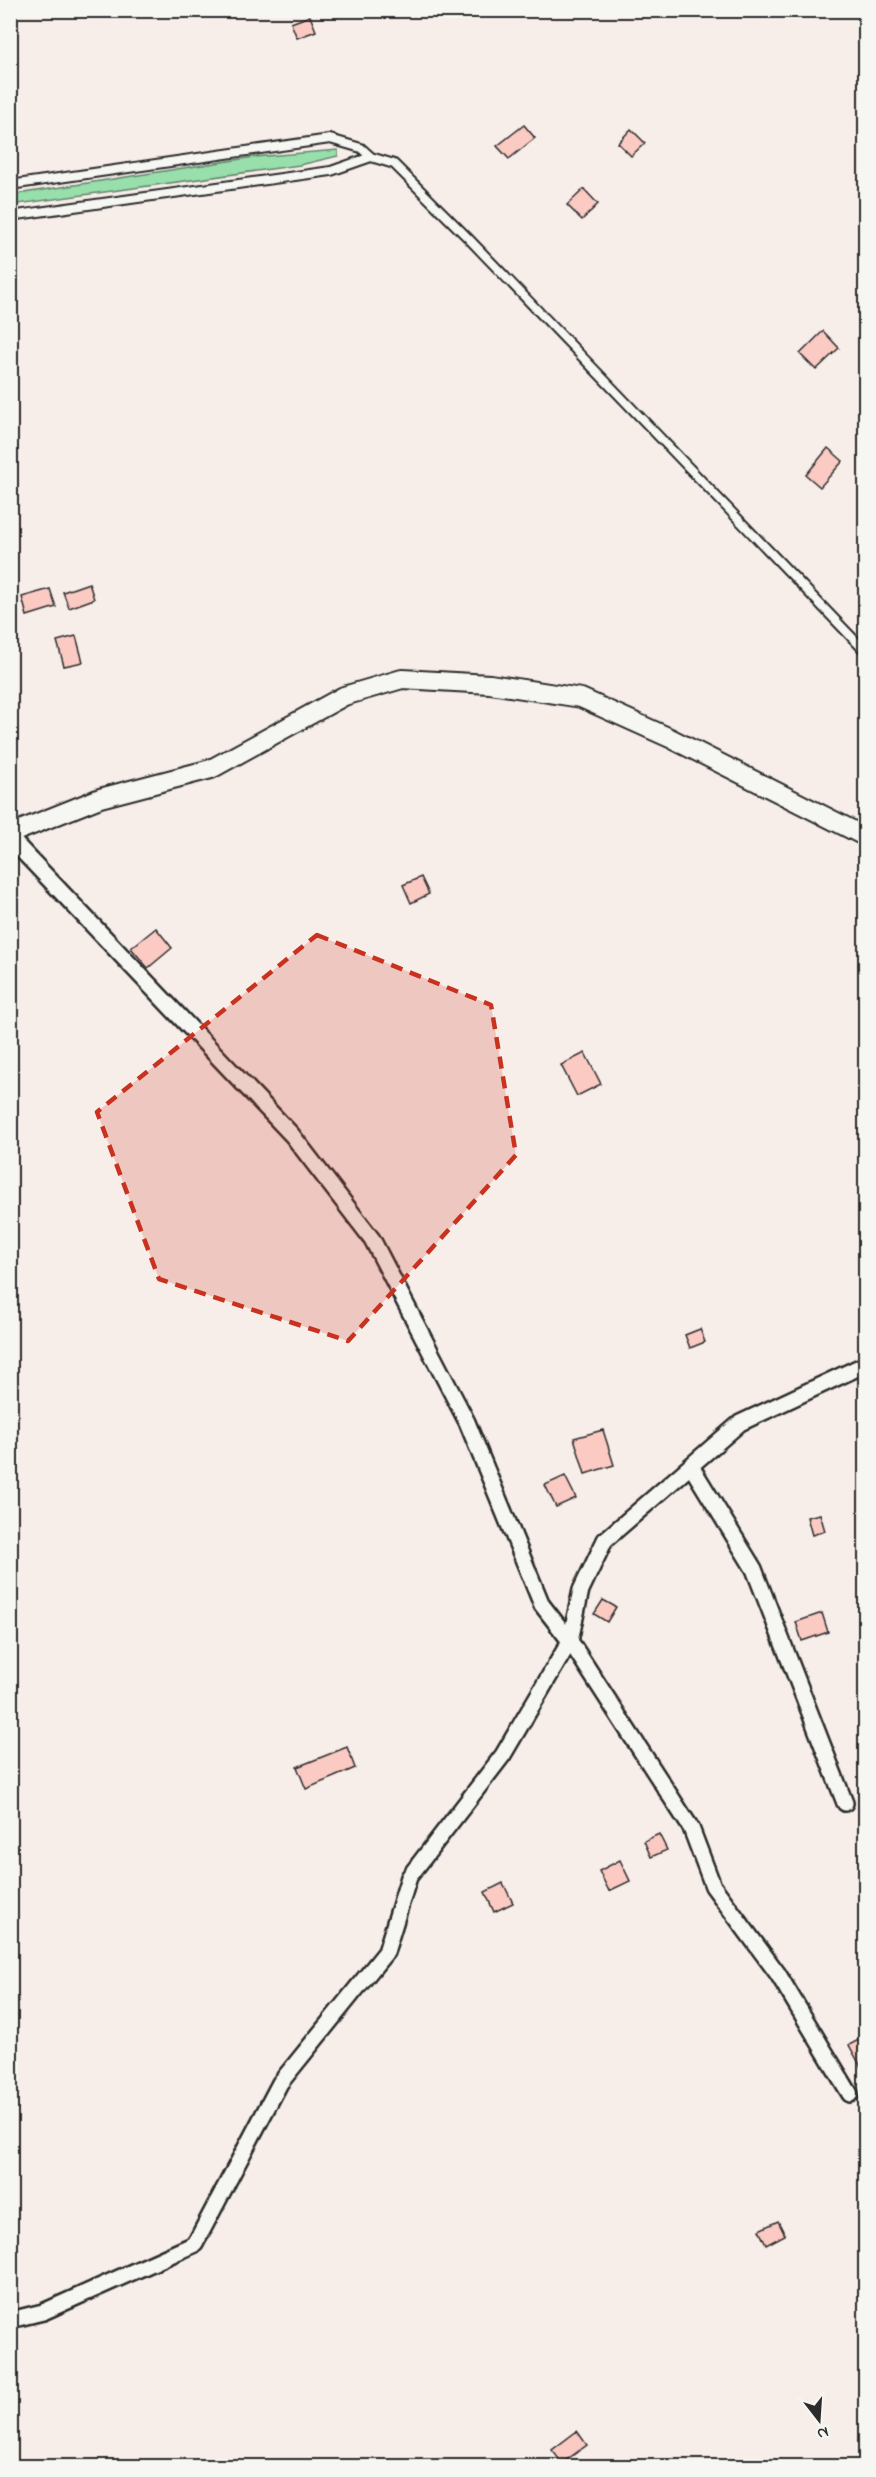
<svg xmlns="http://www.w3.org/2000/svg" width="876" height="2477" viewBox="0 0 876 2477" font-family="'Indie Flower',sans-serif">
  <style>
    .green { fill: #98dfac; stroke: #62856c; stroke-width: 1.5 }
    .building { fill: #fbcac3; stroke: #2b2b2b; stroke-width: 1.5 }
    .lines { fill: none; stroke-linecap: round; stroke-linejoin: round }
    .service-casing { stroke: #2b2b2b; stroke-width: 12 }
    .minor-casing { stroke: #2b2b2b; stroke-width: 20 }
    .tertiary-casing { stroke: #2b2b2b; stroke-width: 22 }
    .service { stroke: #f6f6f2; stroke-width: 8 }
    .minor { stroke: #f6f6f2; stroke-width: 15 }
    .tertiary { stroke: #f6f6f2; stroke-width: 18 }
    .marked { fill: #c8321e; fill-opacity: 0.2; stroke: #c8321e; stroke-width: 4.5; stroke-dasharray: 12 8; stroke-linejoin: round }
  </style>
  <rect width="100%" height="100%" fill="#f7ede9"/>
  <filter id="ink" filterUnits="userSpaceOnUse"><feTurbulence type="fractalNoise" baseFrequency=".0167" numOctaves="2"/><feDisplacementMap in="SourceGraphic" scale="12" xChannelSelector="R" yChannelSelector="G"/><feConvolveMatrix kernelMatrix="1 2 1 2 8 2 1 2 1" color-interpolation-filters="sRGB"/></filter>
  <g filter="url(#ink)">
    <!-- green -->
    <path class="green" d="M 338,150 L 338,156 L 300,165 L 11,205 L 11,195 L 254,157 Z"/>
    <!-- building -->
    <path class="building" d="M 310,16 L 316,31 L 297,38 L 291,23 Z
      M 524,125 L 535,138 L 509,159 L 497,146 Z
      M 631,129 L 645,143 L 631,156 L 618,143 Z
      M 584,189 L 598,204 L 582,220 L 567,205 Z
      M 823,331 L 839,348 L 816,370 L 800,354 Z
      M 828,448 L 843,461 L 820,487 L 806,475 Z
      M 89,583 L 94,599 L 69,608 L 63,592 Z
      M 50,589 L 56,607 L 27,616 L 22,597 Z
      M 76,636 L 83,662 L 64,666 L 57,641 Z
      M 421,877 L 429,894 L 411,903 L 403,885 Z
      M 156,928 L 172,948 L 148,968 L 131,948 Z
      M 585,1053 L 601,1084 L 577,1096 L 561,1065 Z
      M 700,1329 L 705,1342 L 690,1348 L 685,1335 Z
      M 603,1430 L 614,1465 L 585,1474 L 574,1438 Z
      M 565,1476 L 576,1498 L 556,1507 L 545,1485 Z
      M 820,1514 L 825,1531 L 812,1535 L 807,1517 Z
      M 603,1600 L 616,1607 L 607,1622 L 594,1614 Z
      M 822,1613 L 828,1632 L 802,1641 L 796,1622 Z
      M 347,1747 L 355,1768 L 306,1789 L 297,1767 Z
      M 659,1834 L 667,1850 L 651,1857 L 644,1841 Z
      M 620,1860 L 630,1881 L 609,1891 L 599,1871 Z
      M 503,1883 L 513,1903 L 494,1912 L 485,1892 Z
      M 866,2036 L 866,2076 L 849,2045 Z
      M 778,2221 L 785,2235 L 766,2245 L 759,2230 Z
      M 577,2431 L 587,2445 L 562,2463 L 552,2450 Z"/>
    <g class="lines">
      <defs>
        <path id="service" d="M 10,185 L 330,139 L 361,148 L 371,157 L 394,164 L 469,239 L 866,652
          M 10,216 L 331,171 L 371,157"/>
        <path id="minor" d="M 10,838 L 292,1135 L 372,1239 L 467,1422 L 542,1605 L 570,1641 L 691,1828 L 713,1886 L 778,1974 L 850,2094
          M 691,1466 L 754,1569 L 845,1803
          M 10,2320 L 43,2312 L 195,2244 L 280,2083 L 386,1952 L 409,1877 L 503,1755 L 570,1641 L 581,1590 L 605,1540 L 740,1423 L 866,1364"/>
        <path id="tertiary" d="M 10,834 L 100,798 L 211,769 L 344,696 L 402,679 L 490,684 L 581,698 L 670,738 L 866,837"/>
      </defs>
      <!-- service casing -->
      <use href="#service" class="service-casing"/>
      <!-- minor casing -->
      <use href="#minor" class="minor-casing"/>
      <!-- tertiary casing -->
      <use href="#tertiary" class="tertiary-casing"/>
      <!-- service -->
      <use href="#service" class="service"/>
      <!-- minor -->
      <use href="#minor" class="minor"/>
      <!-- tertiary -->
      <use href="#tertiary" class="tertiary"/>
    </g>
  </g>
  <!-- marked area -->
  <path class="marked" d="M 317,935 L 491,1005 L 516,1155 L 348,1341 L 159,1279 L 97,1112 Z"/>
  <!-- margin -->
  <rect width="876" height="2477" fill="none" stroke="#f6f6f2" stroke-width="36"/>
  <rect x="18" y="18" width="840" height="2441" fill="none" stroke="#2b2b2b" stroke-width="2" filter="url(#ink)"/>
  <!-- north arrow -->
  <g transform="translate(819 2420) rotate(163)" stroke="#f6f6f2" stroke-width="4.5" paint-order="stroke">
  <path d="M0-4.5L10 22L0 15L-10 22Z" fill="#2b2b2b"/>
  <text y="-9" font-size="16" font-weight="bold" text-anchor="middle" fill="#2b2b2b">N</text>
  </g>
</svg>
